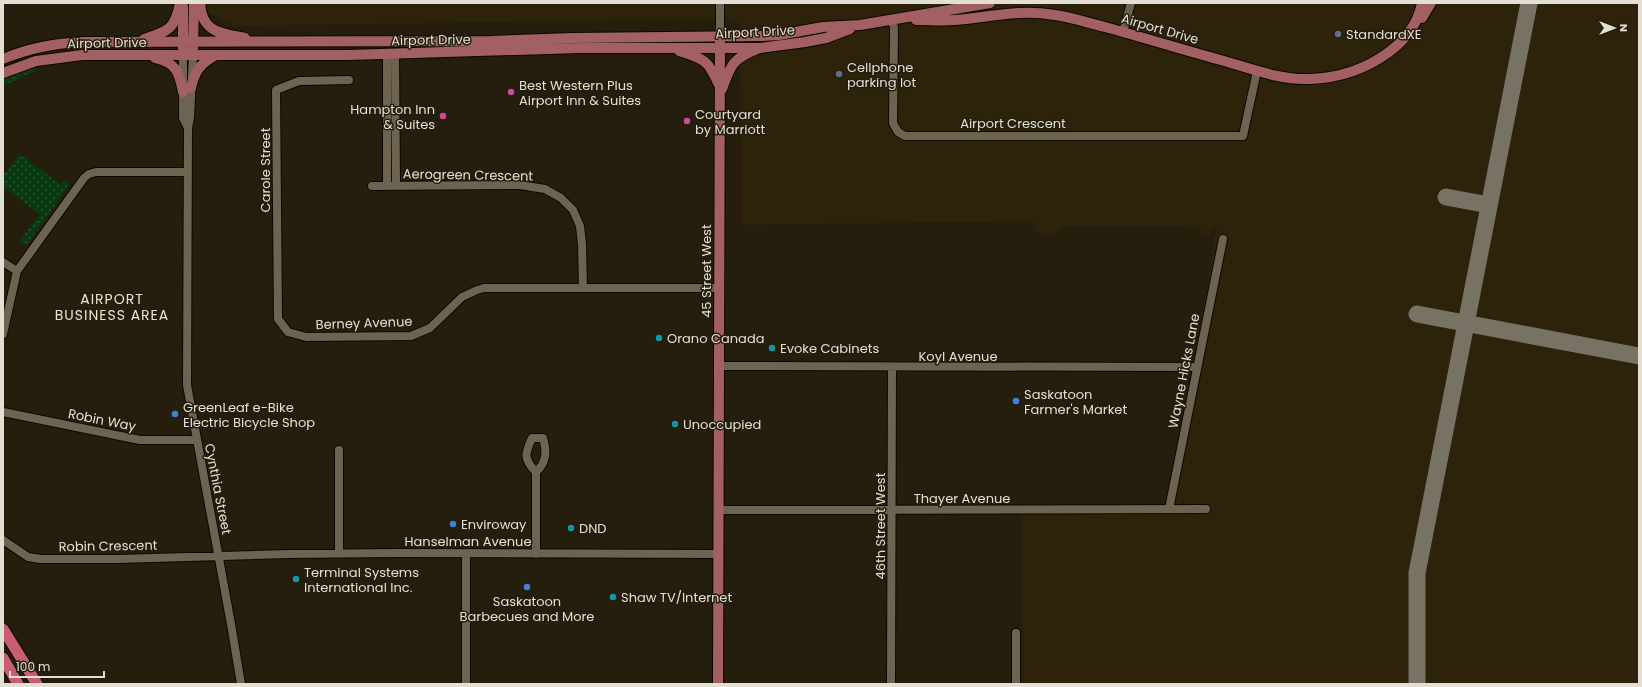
<svg xmlns="http://www.w3.org/2000/svg" width="1642" height="687" viewBox="0 0 1642 687" font-family="Poppins,sans-serif">
  <style>
    .built { fill: #2d230b }
    .grass { fill: url(#grass-dots) }
    .lines { fill: none; stroke-linecap: round; stroke-linejoin: round }
    .taxiway { stroke: #787264; stroke-width: 17 }
    .minor-casing { stroke: #0e0800; stroke-width: 10 }
    .major-casing { stroke: #0e0800; stroke-width: 12 }
    .highway-casing { stroke: #0e0800; stroke-width: 13 }
    .minor { stroke: #6c6350; stroke-width: 8 }
    .major { stroke: #a36063; stroke-width: 10 }
    .highway { stroke: #c85e6f; stroke-width: 11 }
    .service-dot { fill: #5c6f8a; stroke: #251e0d; stroke-width: 1.5 }
    .hotel-dot { fill: #d1479c; stroke: #251e0d; stroke-width: 1.5 }
    .culture-dot { fill: #0f9aa8; stroke: #251e0d; stroke-width: 1.5 }
    .shop-dot { fill: #3f7fe0; stroke: #251e0d; stroke-width: 1.5 }
    .labels { text-anchor: middle; dominant-baseline: central; stroke-width: 3; stroke-linejoin: round; paint-order: stroke }
    .street-label { font-size: 13px; fill: #e4dfd5; stroke: #251e0d }
    .poi-label { font-size: 13px; fill: #e4dfd5; stroke: #251e0d; text-anchor: start }
    .neighbourhood-label { font-size: 14px; letter-spacing: 1px; fill: #ebe1cb; stroke: #251e0d }
  </style>
  <defs>
    <pattern id="grass-dots" width="8" height="8" patternUnits="userSpaceOnUse"><rect width="8" height="8" fill="#083a11"/><path d="M2 2h.1M6 6h.1" fill="none" stroke="#2c5633" stroke-width="1.8" stroke-linecap="round"/></pattern>
  </defs>
  <rect width="100%" height="100%" fill="#251e0d"/>
  <!-- built -->
  <path class="built" d="M 204,3 L 1639,3 L 1639,684 L 1023,684 L 1021,510 L 1169,509 L 1217,227 L 1211,227 L 1210,236 L 1201,236 L 1201,227 L 1161,226 L 1063,226 L 1054,233 L 1044,235 L 1036,231 L 1033,221 L 742,225 L 739,22 L 690,19 L 233,26 L 204,10 Z"/>
  <!-- grass -->
  <path class="grass" d="M 33,65 L 37,70 L 3,86 L 3,77 Z
    M 20,154 L 61,185 L 64,180 L 70,184 L 27,244 L 24,244 L 20,241 L 40,214 L 3,187 L 3,176 Z"/>
  <g class="lines">
    <!-- taxiway -->
    <path class="taxiway" d="M 1446,197 L 1489,205
      M 1417,314 L 1639,356
      M 1417,684 L 1417,573 L 1529,3"/>
    <defs>
      <path id="minor" d="M 892,20 L 894,28 L 893,123 L 898,132 L 905,136 L 1243,136 L 1257,71
        M 1123,32 L 1131,3
        M 720,37 L 720,3
        M 387,54 L 387,185
        M 395,54 L 396,185
        M 183,55 L 183,118 L 188,128
        M 193,55 L 190,118 L 188,128 L 187,385 L 231,624 L 241,684
        M 349,80 L 299,81 L 276,90 L 278,319 L 288,332 L 306,337 L 411,336 L 430,328 L 462,297 L 477,290 L 484,288 L 719,288
        M 372,186 L 520,185 L 545,189 L 561,198 L 573,210 L 580,226 L 582,244 L 583,288
        M 3,262 L 17,271
        M 3,334 L 17,271 L 84,178 L 89,174 L 96,172 L 188,172
        M 719,366 L 1197,367
        M 3,412 L 140,440 L 196,440
        M 339,450 L 339,554
        M 536,472 C 523,459 525,453 532,438 L 543,438 C 547,451 547,462 536,472 L 536,554
        M 1169,509 L 1223,239
        M 718,510 L 1206,509
        M 3,540 L 28,557 L 40,559 L 118,559 L 288,554 L 396,553 L 718,554
        M 466,684 L 466,554
        M 891,684 L 892,367
        M 1016,684 L 1016,633"/>
      <path id="major" d="M 200,3 C 202,33 221,33 245,38
        M 183,7 L 183,49
        M 1422,18 L 1431,3
        M 916,20 C 929,20 942,21 955,20 C 992,17 1017,9 1055,15 C 1071,17 1088,23 1105,27 C 1145,38 1184,50 1224,61 C 1252,69 1280,80 1310,79 C 1338,78 1366,69 1389,52 C 1405,40 1418,24 1422,3
        M 144,39 C 169,31 175,29 180,3
        M 193,49 L 194,3
        M 679,51 C 705,59 708,60 719,85
        M 155,58 C 176,63 179,71 183,92
        M 3,59 C 29,48 56,43 84,42 L 491,41 L 573,38 L 760,36 L 779,35 L 823,27 L 860,25 L 990,3
        M 3,73 L 36,61 L 82,55 L 348,55 L 580,48 L 760,48 L 805,42 L 826,38 L 850,29
        M 191,88 C 195,70 200,64 216,55
        M 722,89 C 731,65 732,59 757,49
        M 718,684 L 720,41"/>
      <path id="highway" d="M 3,629 L 37,684
        M 3,658 L 18,684"/>
    </defs>
    <!-- minor casing -->
    <use href="#minor" class="minor-casing"/>
    <!-- major casing -->
    <use href="#major" class="major-casing"/>
    <!-- highway casing -->
    <use href="#highway" class="highway-casing"/>
    <!-- minor -->
    <use href="#minor" class="minor"/>
    <!-- major -->
    <use href="#major" class="major"/>
    <!-- highway -->
    <use href="#highway" class="highway"/>
  </g>
  <!-- markers -->
  <g class="service-dot">
    <circle cx="1338" cy="34" r="4"/>
    <circle cx="839" cy="74" r="4"/>
  </g>
  <g class="hotel-dot">
    <circle cx="511" cy="92" r="4"/>
    <circle cx="443" cy="116" r="4"/>
    <circle cx="687" cy="121" r="4"/>
  </g>
  <g class="culture-dot">
    <circle cx="659" cy="338" r="4"/>
    <circle cx="772" cy="348" r="4"/>
    <circle cx="675" cy="424" r="4"/>
    <circle cx="571" cy="528" r="4"/>
    <circle cx="296" cy="579" r="4"/>
    <circle cx="613" cy="597" r="4"/>
  </g>
  <g class="shop-dot">
    <circle cx="1016" cy="401" r="4"/>
    <circle cx="175" cy="414" r="4"/>
    <circle cx="453" cy="524" r="4"/>
    <circle cx="527" cy="587" r="4"/>
  </g>
  <g class="labels">
    <!-- street labels -->
    <g class="street-label">
      <text transform="translate(1160 29) rotate(16)">Airport Drive</text>
      <text transform="translate(755 32) rotate(-3)">Airport Drive</text>
      <text transform="translate(431 40) rotate(-1)">Airport Drive</text>
      <text transform="translate(107 43) rotate(-1)">Airport Drive</text>
      <text x="1013" y="123">Airport Crescent</text>
      <text transform="translate(265 170) rotate(-90)">Carole Street</text>
      <text transform="translate(468 175) rotate(1)">Aerogreen Crescent</text>
      <text transform="translate(706 271) rotate(-90)">45 Street West</text>
      <text transform="translate(364 323) rotate(-2)">Berney Avenue</text>
      <text x="958" y="356">Koyl Avenue</text>
      <text transform="translate(1184 371) rotate(-79)">Wayne Hicks Lane</text>
      <text transform="translate(102 420) rotate(11)">Robin Way</text>
      <text transform="translate(218 489) rotate(79)">Cynthia Street</text>
      <text x="962" y="498">Thayer Avenue</text>
      <text transform="translate(880 526) rotate(-90)">46th Street West</text>
      <text x="468" y="541">Hanselman Avenue</text>
      <text transform="translate(108 546) rotate(-1)">Robin Crescent</text>
    </g>
    <!-- poi labels -->
    <g class="poi-label">
      <text x="1346" y="34">StandardXE</text>
      <text x="847" y="67">Cellphone<tspan x="847" dy="15">parking lot</tspan></text>
      <text x="519" y="85">Best Western Plus<tspan x="519" dy="15">Airport Inn &amp; Suites</tspan></text>
      <text x="435" y="109" text-anchor="end">Hampton Inn<tspan x="435" dy="15">&amp; Suites</tspan></text>
      <text x="695" y="114">Courtyard<tspan x="695" dy="15">by Marriott</tspan></text>
      <text x="667" y="338">Orano Canada</text>
      <text x="780" y="348">Evoke Cabinets</text>
      <text x="1024" y="394">Saskatoon<tspan x="1024" dy="15">Farmer's Market</tspan></text>
      <text x="183" y="407">GreenLeaf e-Bike<tspan x="183" dy="15">Electric Bicycle Shop</tspan></text>
      <text x="683" y="424">Unoccupied</text>
      <text x="461" y="524">Enviroway</text>
      <text x="579" y="528">DND</text>
      <text x="304" y="572">Terminal Systems<tspan x="304" dy="15">International Inc.</tspan></text>
      <text x="621" y="597">Shaw TV/Internet</text>
      <text x="527" y="601" text-anchor="middle">Saskatoon<tspan x="527" dy="15">Barbecues and More</tspan></text>
    </g>
    <!-- neighbourhood labels -->
    <g class="neighbourhood-label">
      <text x="112" y="299">AIRPORT<tspan x="112" dy="16">BUSINESS AREA</tspan></text>
    </g>
  </g>
  <!-- border -->
  <rect width="1642" height="687" fill="none" stroke="#e4dfd5" stroke-width="8"/>
  <!-- north arrow -->
  <g transform="translate(1614 28) rotate(90)" stroke="#251e0d" stroke-width="3" paint-order="stroke">
  <path d="M0-3L7 15L0 10L-7 15Z" fill="#e4dfd5"/>
  <text y="-6" font-size="11" font-weight="bold" text-anchor="middle" fill="#e4dfd5">N</text>
  </g>
  <!-- scale -->
  <path d="M10 671v6h94v-6" fill="none" stroke="#e4dfd5" stroke-width="2"/>
  <text x="16" y="671" font-size="12" fill="#e4dfd5" stroke="#251e0d" stroke-width="3" paint-order="stroke">100 m</text>
</svg>
